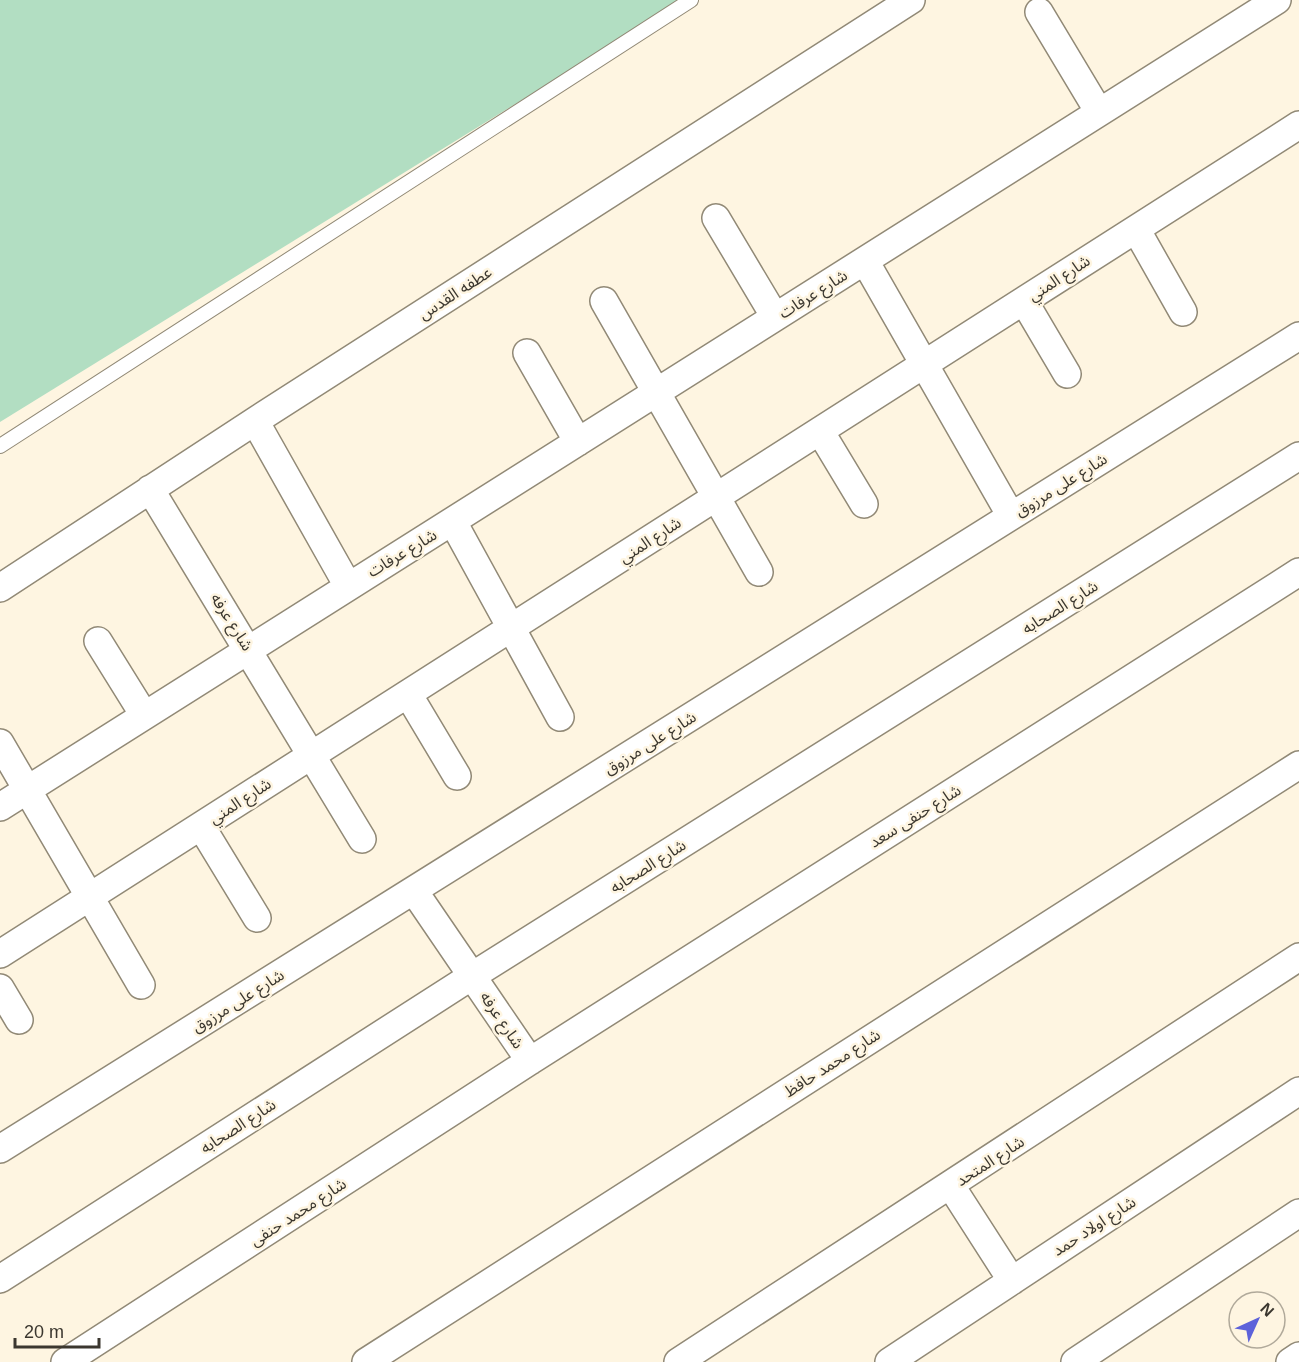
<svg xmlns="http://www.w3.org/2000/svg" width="1299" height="1362" viewBox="0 0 1299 1362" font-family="Helvetica,'Noto Sans Arabic',sans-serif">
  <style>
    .green { fill: #b2dec2 }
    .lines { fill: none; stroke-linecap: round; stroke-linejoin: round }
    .service-casing { stroke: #918976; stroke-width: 16 }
    .minor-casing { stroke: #918976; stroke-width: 30 }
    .service { stroke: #fff; stroke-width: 14 }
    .minor { stroke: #fff; stroke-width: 27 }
    .labels { text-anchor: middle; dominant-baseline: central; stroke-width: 5; stroke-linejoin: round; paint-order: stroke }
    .street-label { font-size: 16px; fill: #3b372f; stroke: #fef5e1 }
  </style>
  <rect width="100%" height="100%" fill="#fef5e1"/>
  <!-- green -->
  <path class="green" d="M 0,0 L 684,0 L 0,422 Z"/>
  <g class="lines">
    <defs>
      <path id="service" d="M 0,446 L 691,0"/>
      <path id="minor" d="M 1039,12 L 1099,112
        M 716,218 L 775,317
        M 1136,229 L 1183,312
        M 865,261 L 1011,516
        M 604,301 L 759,572
        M 1024,301 L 1067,374
        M 527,353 L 578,442
        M 255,421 L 348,586
        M 820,431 L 864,504
        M 150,489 L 362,839
        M 453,522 L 560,717
        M 0,588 L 255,421 L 911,0
        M 98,641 L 144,715
        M 408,694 L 457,776
        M 0,743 L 141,985
        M 0,807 L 1277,0
        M 201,826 L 257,918
        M 414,891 L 530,1061
        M 0,954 L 1299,125
        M 0,988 L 19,1020
        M 0,1149 L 1299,336
        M 951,1186 L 1012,1281
        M 0,1279 L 472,976 L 1299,456
        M 65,1362 L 530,1061 L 1299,572
        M 366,1362 L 1299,765
        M 678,1362 L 1299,957
        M 889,1362 L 1299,1091
        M 1075,1362 L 1299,1213
        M 1290,1362 L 1299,1356"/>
    </defs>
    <!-- service casing -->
    <use href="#service" class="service-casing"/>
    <!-- minor casing -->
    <use href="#minor" class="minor-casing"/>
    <!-- service -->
    <use href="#service" class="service"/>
    <!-- minor -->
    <use href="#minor" class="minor"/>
  </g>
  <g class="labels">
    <!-- street labels -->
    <g class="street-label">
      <text transform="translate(1059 278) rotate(-33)">شارع المني</text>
      <text transform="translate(455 293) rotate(-33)">عطفه القدس</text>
      <text transform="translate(813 294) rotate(-32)">شارع عرفات</text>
      <text transform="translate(1061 485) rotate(-32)">شارع على مرزوق</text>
      <text transform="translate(650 540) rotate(-33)">شارع المني</text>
      <text transform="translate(402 553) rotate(-31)">شارع عرفات</text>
      <text transform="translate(1060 607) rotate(-32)">شارع الصحابه</text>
      <text transform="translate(232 622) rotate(58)">شارع عرفه</text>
      <text transform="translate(650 743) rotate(-32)">شارع على مرزوق</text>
      <text transform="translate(240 801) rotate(-33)">شارع المني</text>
      <text transform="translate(915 816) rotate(-32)">شارع حنفى سعد</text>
      <text transform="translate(648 866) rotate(-32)">شارع الصحابه</text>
      <text transform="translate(238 1001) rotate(-32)">شارع على مرزوق</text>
      <text transform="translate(502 1020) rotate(56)">شارع عرفه</text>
      <text transform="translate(832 1063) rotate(-33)">شارع محمد حافظ</text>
      <text transform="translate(238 1126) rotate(-33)">شارع الصحابه</text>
      <text transform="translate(990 1161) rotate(-33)">شارع المتحد</text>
      <text transform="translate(298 1212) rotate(-33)">شارع محمد حنفى</text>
      <text transform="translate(1094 1226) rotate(-33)">شارع اولاد حمد</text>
    </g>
  </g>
  <!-- north arrow -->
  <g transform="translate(1257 1320) rotate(45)"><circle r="28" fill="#fef5e1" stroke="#b0a99a" stroke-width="1.5"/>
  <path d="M0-4.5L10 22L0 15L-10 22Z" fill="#5d62da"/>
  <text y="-9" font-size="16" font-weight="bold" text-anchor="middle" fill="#3b372f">N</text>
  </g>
  <!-- scale -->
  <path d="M15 1338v9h84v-9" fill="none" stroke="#3b372f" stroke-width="3"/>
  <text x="24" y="1338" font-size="18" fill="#3b372f" stroke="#fef5e1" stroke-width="4.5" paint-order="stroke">20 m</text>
</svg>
